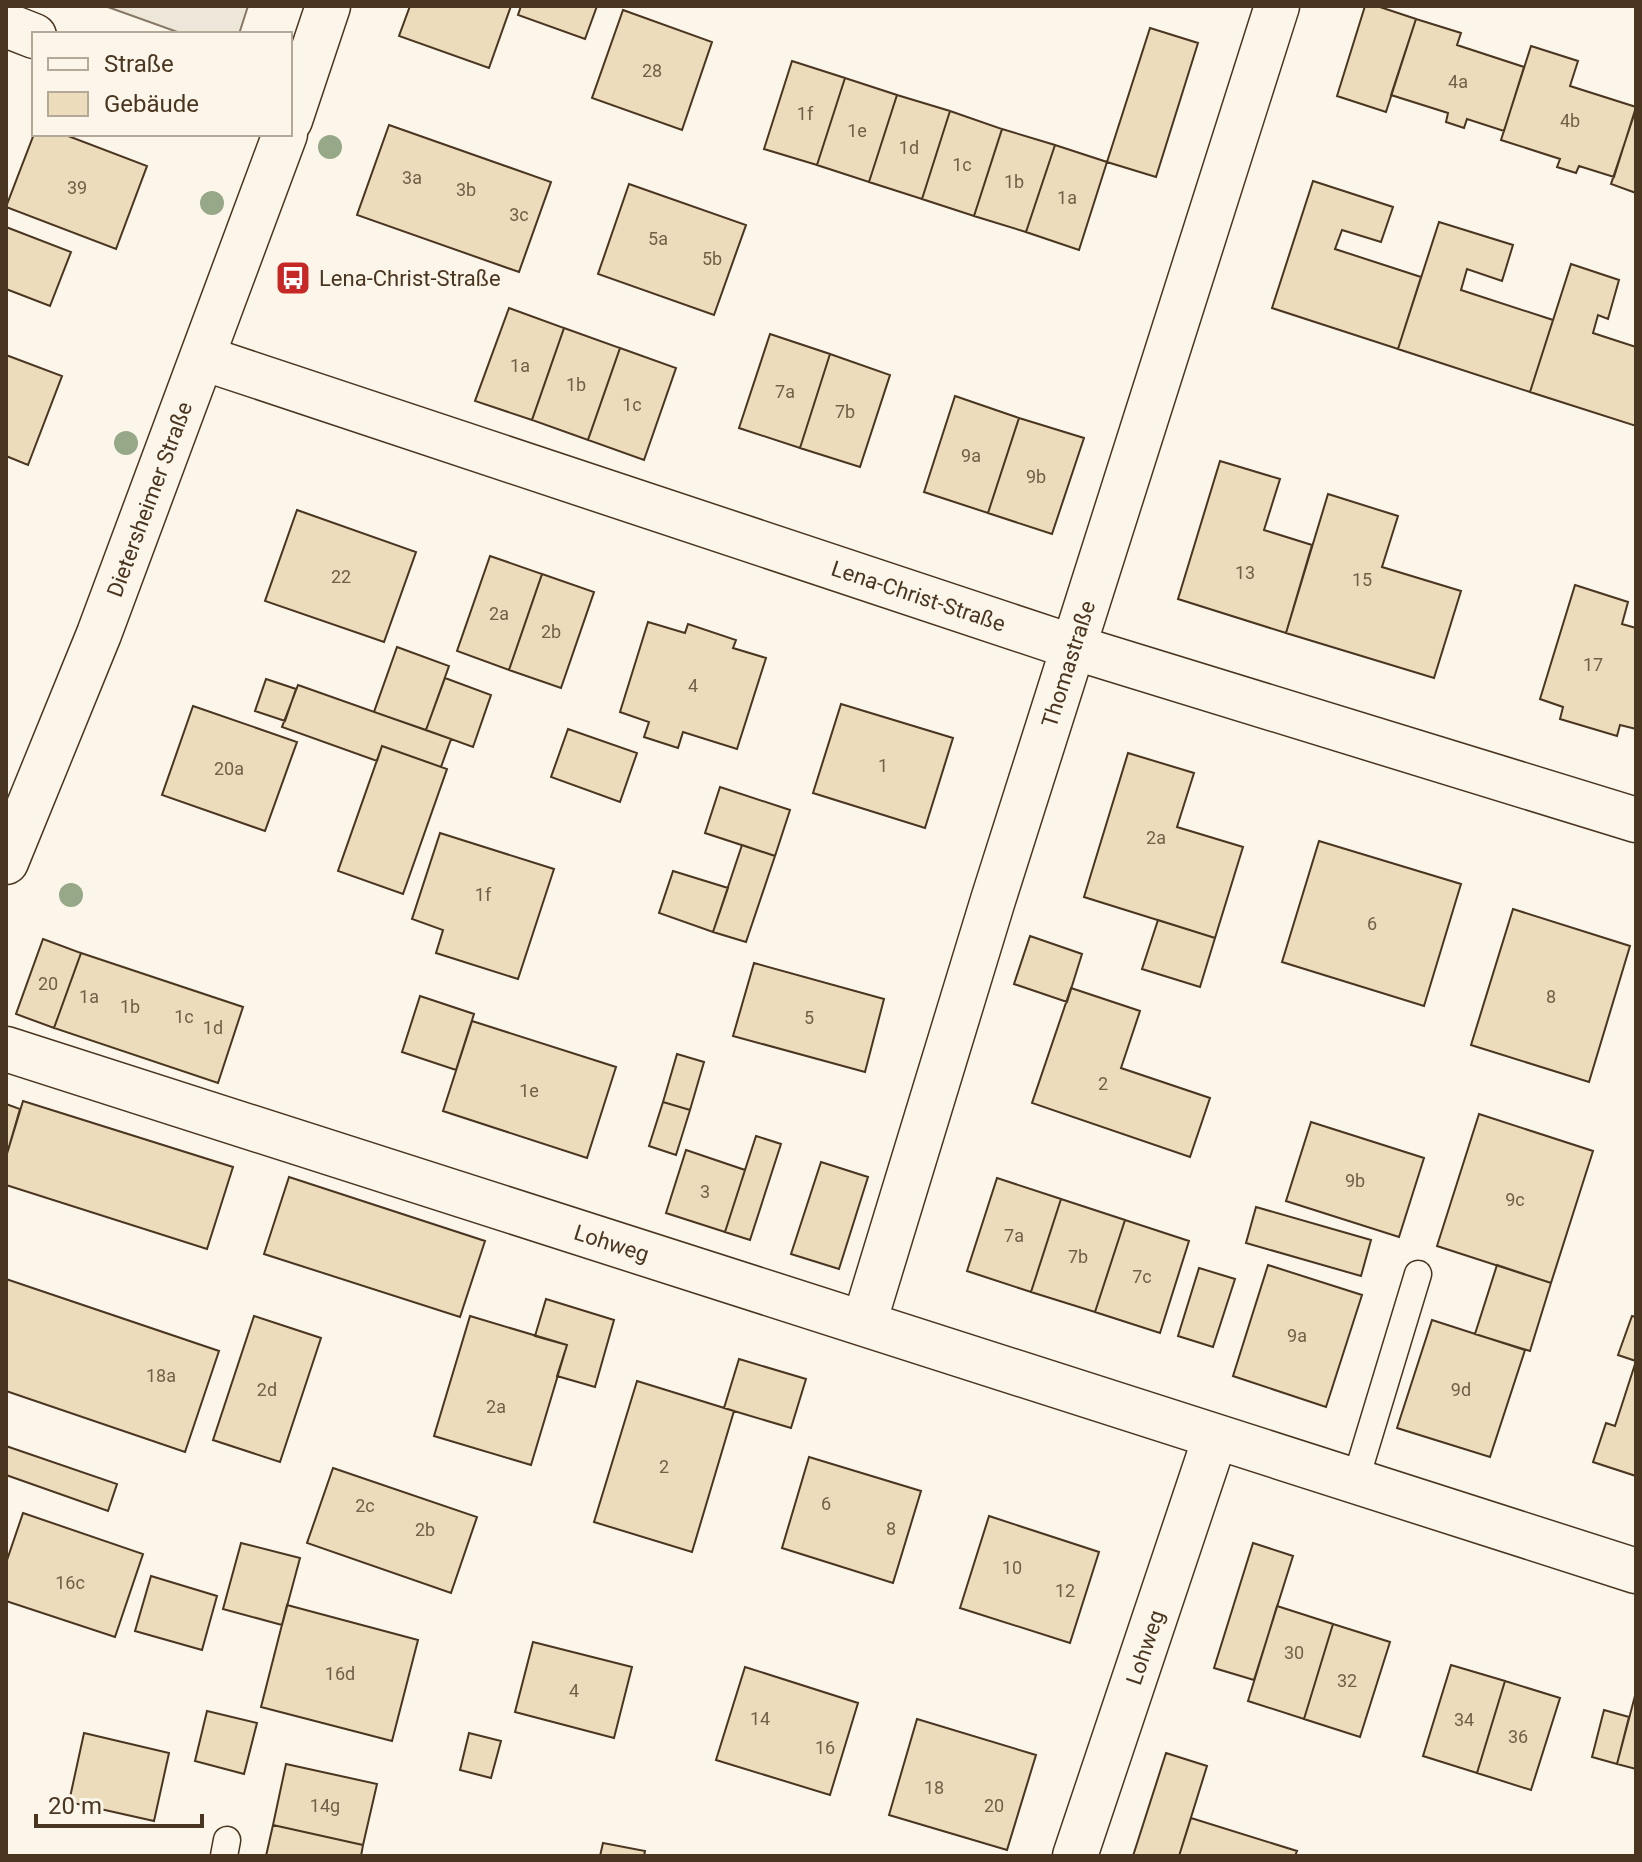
<svg xmlns="http://www.w3.org/2000/svg" width="1642" height="1862" viewBox="0 0 1642 1862" font-family="Roboto,sans-serif">
  <style>
    .parking { fill: #ede7d9; stroke: #887966; stroke-width: 2 }
    .building { fill: #ecdcbc; stroke: #4a3520; stroke-width: 2 }
    .lines { fill: none; stroke-linecap: round; stroke-linejoin: round }
    .lane-casing { stroke: #4a3520; stroke-width: 29 }
    .street-casing { stroke: #4a3520; stroke-width: 47 }
    .lane { stroke: #fbf6e9; stroke-width: 26 }
    .street { stroke: #fbf6e9; stroke-width: 44 }
    .tree { fill: #96a887 }
    .labels { text-anchor: middle; dominant-baseline: central; stroke-width: 6; stroke-linejoin: round; paint-order: stroke }
    .number-label { font-size: 18px; fill: #725f47 }
    .poi-label { font-size: 22px; fill: #4a3520; stroke: #fbf6e9; text-anchor: start }
    .street-label { font-size: 22px; fill: #4a3520; stroke: #fbf6e9 }
  </style>
  <rect width="100%" height="100%" fill="#fbf6e9"/>
  <!-- parking -->
  <path class="parking" d="M 105,6 L 248,6 L 239,34 L 183,34 Z"/>
  <!-- building -->
  <path class="building" d="M 410,6 L 511,6 L 489,68 L 399,36 Z
    M 521,6 L 597,6 L 585,39 L 518,15 Z
    M 1365,6 L 1377,6 L 1416,19 L 1386,112 L 1337,96 Z
    M 623,10 L 712,42 L 682,130 L 592,98 Z
    M 1416,19 L 1461,33 L 1457,45 L 1524,67 L 1504,131 L 1467,119 L 1464,128 L 1446,122 L 1448,113 L 1391,95 Z
    M 1150,28 L 1198,43 L 1156,177 L 1107,162 Z
    M 1531,46 L 1578,61 L 1570,86 L 1636,107 L 1614,177 L 1579,166 L 1576,173 L 1557,167 L 1560,159 L 1501,140 Z
    M 792,61 L 845,78 L 817,165 L 764,149 Z
    M 845,78 L 897,95 L 869,182 L 817,165 Z
    M 897,95 L 950,111 L 922,199 L 869,182 Z
    M 1636,109 L 1636,193 L 1611,184 Z
    M 950,111 L 1002,129 L 974,216 L 922,199 Z
    M 389,125 L 551,182 L 519,272 L 357,215 Z
    M 1002,129 L 1055,145 L 1026,232 L 974,216 Z
    M 34,134 L 63,134 L 147,166 L 116,249 L 6,207 Z
    M 1055,145 L 1107,162 L 1079,250 L 1026,232 Z
    M 1313,181 L 1393,207 L 1381,242 L 1342,230 L 1335,249 L 1421,277 L 1398,349 L 1272,308 Z
    M 629,184 L 746,225 L 714,315 L 598,274 Z
    M 1439,222 L 1513,245 L 1502,281 L 1467,269 L 1461,290 L 1553,320 L 1530,392 L 1398,349 Z
    M 6,227 L 71,252 L 50,306 L 6,289 Z
    M 1571,264 L 1619,280 L 1608,319 L 1598,315 L 1593,333 L 1636,347 L 1636,426 L 1530,392 Z
    M 509,308 L 564,328 L 532,420 L 475,401 Z
    M 564,328 L 620,348 L 588,440 L 532,420 Z
    M 770,334 L 830,354 L 800,448 L 739,428 Z
    M 620,348 L 676,368 L 644,460 L 588,440 Z
    M 830,354 L 890,375 L 860,467 L 800,448 Z
    M 6,355 L 62,376 L 28,465 L 6,456 Z
    M 955,396 L 1019,418 L 988,513 L 924,492 Z
    M 1019,418 L 1084,438 L 1052,534 L 988,513 Z
    M 1220,461 L 1280,479 L 1264,530 L 1312,545 L 1286,633 L 1178,599 Z
    M 1328,494 L 1398,516 L 1382,567 L 1461,591 L 1434,678 L 1286,633 Z
    M 297,510 L 416,552 L 384,642 L 265,601 Z
    M 490,556 L 542,574 L 509,670 L 457,651 Z
    M 542,574 L 594,592 L 561,688 L 509,670 Z
    M 1575,585 L 1628,602 L 1622,624 L 1636,628 L 1636,729 L 1620,725 L 1617,736 L 1560,719 L 1563,707 L 1540,699 Z
    M 648,622 L 685,633 L 688,624 L 736,640 L 733,648 L 766,658 L 737,749 L 683,732 L 678,748 L 644,737 L 649,722 L 620,712 Z
    M 397,647 L 449,666 L 426,730 L 374,712 Z
    M 445,678 L 491,695 L 473,747 L 426,730 Z
    M 266,679 L 296,689 L 285,721 L 255,711 Z
    M 298,685 L 451,739 L 441,767 L 382,746 L 377,761 L 282,727 Z
    M 841,704 L 953,738 L 925,828 L 813,793 Z
    M 193,706 L 297,742 L 265,831 L 162,795 Z
    M 568,729 L 637,753 L 620,802 L 551,777 Z
    M 382,746 L 447,769 L 403,894 L 338,871 Z
    M 1128,753 L 1194,773 L 1177,827 L 1243,847 L 1215,938 L 1084,897 Z
    M 720,787 L 790,810 L 775,856 L 705,833 Z
    M 440,833 L 554,869 L 518,979 L 436,953 L 443,930 L 412,919 Z
    M 1319,841 L 1461,884 L 1424,1006 L 1282,962 Z
    M 742,845 L 775,856 L 746,942 L 713,932 Z
    M 673,871 L 728,888 L 713,932 L 659,913 Z
    M 1513,909 L 1630,946 L 1589,1082 L 1471,1045 Z
    M 1158,920 L 1215,938 L 1200,987 L 1142,969 Z
    M 1030,936 L 1082,954 L 1067,1002 L 1014,984 Z
    M 43,939 L 81,953 L 54,1028 L 16,1014 Z
    M 81,953 L 243,1007 L 218,1083 L 54,1028 Z
    M 754,963 L 884,999 L 865,1072 L 733,1036 Z
    M 1071,988 L 1140,1011 L 1121,1068 L 1210,1098 L 1190,1157 L 1032,1103 Z
    M 420,996 L 474,1014 L 456,1070 L 402,1052 Z
    M 472,1021 L 616,1067 L 587,1158 L 443,1111 Z
    M 677,1054 L 704,1062 L 690,1110 L 663,1102 Z
    M 23,1101 L 233,1167 L 207,1249 L 6,1185 L 6,1157 Z
    M 663,1102 L 690,1110 L 676,1155 L 649,1146 Z
    M 6,1104 L 20,1109 L 6,1157 Z
    M 1479,1114 L 1593,1151 L 1551,1283 L 1437,1246 Z
    M 1311,1122 L 1424,1158 L 1399,1237 L 1286,1201 Z
    M 756,1136 L 781,1144 L 750,1240 L 725,1232 Z
    M 686,1150 L 745,1170 L 725,1232 L 666,1213 Z
    M 821,1162 L 868,1177 L 839,1269 L 791,1254 Z
    M 289,1177 L 485,1241 L 460,1317 L 264,1254 Z
    M 997,1178 L 1061,1199 L 1031,1292 L 967,1271 Z
    M 1061,1199 L 1125,1220 L 1095,1312 L 1031,1292 Z
    M 1256,1207 L 1371,1240 L 1361,1276 L 1246,1243 Z
    M 1125,1220 L 1189,1241 L 1160,1333 L 1095,1312 Z
    M 1268,1265 L 1362,1295 L 1326,1407 L 1233,1376 Z
    M 1497,1265 L 1551,1283 L 1530,1351 L 1475,1334 Z
    M 1199,1268 L 1235,1279 L 1213,1347 L 1178,1336 Z
    M 6,1279 L 219,1351 L 185,1452 L 6,1391 Z
    M 546,1299 L 614,1320 L 595,1387 L 557,1376 L 567,1345 L 535,1336 Z
    M 254,1316 L 321,1338 L 280,1462 L 213,1440 Z
    M 470,1316 L 567,1345 L 531,1465 L 434,1436 Z
    M 1632,1316 L 1636,1317 L 1636,1361 L 1618,1355 Z
    M 1432,1320 L 1525,1350 L 1490,1457 L 1397,1428 Z
    M 739,1359 L 806,1379 L 791,1428 L 724,1408 Z
    M 1636,1361 L 1636,1476 L 1593,1462 L 1606,1423 L 1615,1426 Z
    M 637,1381 L 734,1411 L 692,1552 L 594,1522 Z
    M 6,1446 L 117,1484 L 108,1511 L 6,1475 Z
    M 809,1457 L 921,1491 L 893,1583 L 782,1548 Z
    M 333,1468 L 477,1517 L 451,1593 L 307,1543 Z
    M 23,1513 L 143,1554 L 115,1637 L 6,1601 L 6,1563 Z
    M 989,1516 L 1099,1552 L 1070,1643 L 960,1608 Z
    M 241,1543 L 300,1558 L 282,1625 L 223,1609 Z
    M 1253,1543 L 1293,1556 L 1254,1680 L 1214,1668 Z
    M 151,1576 L 217,1596 L 202,1650 L 135,1631 Z
    M 287,1605 L 418,1640 L 392,1741 L 261,1707 Z
    M 1277,1606 L 1333,1624 L 1304,1719 L 1248,1701 Z
    M 1333,1624 L 1390,1642 L 1360,1737 L 1304,1719 Z
    M 533,1642 L 632,1667 L 614,1738 L 515,1712 Z
    M 1451,1665 L 1505,1681 L 1477,1773 L 1423,1756 Z
    M 745,1667 L 858,1703 L 830,1795 L 716,1760 Z
    M 1505,1681 L 1560,1698 L 1531,1790 L 1477,1773 Z
    M 1636,1692 L 1636,1769 L 1617,1764 Z
    M 1604,1710 L 1629,1717 L 1617,1764 L 1592,1757 Z
    M 207,1711 L 257,1723 L 244,1774 L 195,1761 Z
    M 917,1719 L 1036,1755 L 1007,1850 L 889,1815 Z
    M 84,1733 L 169,1753 L 154,1821 L 69,1802 Z
    M 469,1733 L 501,1741 L 491,1778 L 460,1770 Z
    M 1166,1753 L 1207,1766 L 1179,1856 L 1133,1856 Z
    M 286,1764 L 377,1784 L 363,1845 L 273,1825 Z
    M 1191,1818 L 1297,1851 L 1295,1856 L 1179,1856 Z
    M 273,1825 L 363,1845 L 361,1856 L 266,1856 Z
    M 603,1843 L 645,1851 L 644,1856 L 600,1856 Z"/>
  <g class="lines">
    <defs>
      <path id="lane" d="M 1355,1482 L 1418,1274
        M 224,1856 L 227,1840"/>
      <g id="street">
        <path d="M 6,25 L 34,36"/>
        <path d="M 290,120 L 328,6"/>
        <path id="s1" d="M 203,358 L 1073,647 L 1636,820"/>
        <path id="s2" d="M 6,862 L 99,634 L 285,134"/>
        <path id="s3" d="M 6,1049 L 1636,1571"/>
        <path id="s4" d="M 864,1323 L 993,900 L 1277,6"/>
        <path id="s5" d="M 1075,1856 L 1215,1438"/>
      </g>
    </defs>
    <!-- lane casing -->
    <use href="#lane" class="lane-casing"/>
    <!-- street casing -->
    <use href="#street" class="street-casing"/>
    <!-- lane -->
    <use href="#lane" class="lane"/>
    <!-- street -->
    <use href="#street" class="street"/>
  </g>
  <!-- trees -->
  <g class="tree">
    <circle cx="330" cy="147" r="12"/>
    <circle cx="212" cy="203" r="12"/>
    <circle cx="126" cy="443" r="12"/>
    <circle cx="71" cy="895" r="12"/>
  </g>
  <!-- icons -->
  <defs>
    <symbol id="bus-square" viewBox="-11 -11 22 22"><rect x="-9" y="-9" width="18" height="18" rx="4" fill="#c62828" stroke="#fbf6e9"/><path d="M-5-6H5V4H4V6H2V4H-2V6H-4V4H-5ZM-3.5-4V0h7V-4ZM-3.5 1.2v1.5H-2V1.2ZM2 1.2v1.5H3.5V1.2Z" fill="#fff"/></symbol>
  </defs>
  <g fill-rule="evenodd">
    <use href="#bus-square" x="273" y="258" width="40" height="40"/>
  </g>
  <g class="labels">
    <!-- number labels -->
    <g class="number-label">
      <text x="652" y="70">28</text>
      <text x="1458" y="81">4a</text>
      <text x="805" y="113">1f</text>
      <text x="1570" y="120">4b</text>
      <text x="857" y="130">1e</text>
      <text x="909" y="147">1d</text>
      <text x="962" y="164">1c</text>
      <text x="412" y="177">3a</text>
      <text x="1014" y="181">1b</text>
      <text x="77" y="187">39</text>
      <text x="466" y="189">3b</text>
      <text x="1067" y="197">1a</text>
      <text x="519" y="214">3c</text>
      <text x="658" y="238">5a</text>
      <text x="712" y="258">5b</text>
      <text x="520" y="365">1a</text>
      <text x="576" y="384">1b</text>
      <text x="785" y="391">7a</text>
      <text x="632" y="404">1c</text>
      <text x="845" y="411">7b</text>
      <text x="971" y="455">9a</text>
      <text x="1036" y="476">9b</text>
      <text x="1245" y="572">13</text>
      <text x="341" y="576">22</text>
      <text x="1362" y="579">15</text>
      <text x="499" y="613">2a</text>
      <text x="551" y="631">2b</text>
      <text x="1593" y="664">17</text>
      <text x="693" y="685">4</text>
      <text x="883" y="765">1</text>
      <text x="229" y="768">20a</text>
      <text x="1156" y="837">2a</text>
      <text x="483" y="894">1f</text>
      <text x="1372" y="923">6</text>
      <text x="48" y="983">20</text>
      <text x="89" y="996">1a</text>
      <text x="1551" y="996">8</text>
      <text x="130" y="1006">1b</text>
      <text x="184" y="1016">1c</text>
      <text x="809" y="1017">5</text>
      <text x="213" y="1027">1d</text>
      <text x="1103" y="1083">2</text>
      <text x="529" y="1090">1e</text>
      <text x="1355" y="1180">9b</text>
      <text x="705" y="1191">3</text>
      <text x="1515" y="1199">9c</text>
      <text x="1014" y="1235">7a</text>
      <text x="1078" y="1256">7b</text>
      <text x="1142" y="1276">7c</text>
      <text x="1297" y="1335">9a</text>
      <text x="161" y="1375">18a</text>
      <text x="267" y="1389">2d</text>
      <text x="1461" y="1389">9d</text>
      <text x="496" y="1406">2a</text>
      <text x="664" y="1466">2</text>
      <text x="826" y="1503">6</text>
      <text x="365" y="1505">2c</text>
      <text x="891" y="1528">8</text>
      <text x="425" y="1529">2b</text>
      <text x="1012" y="1567">10</text>
      <text x="70" y="1582">16c</text>
      <text x="1065" y="1590">12</text>
      <text x="1294" y="1652">30</text>
      <text x="340" y="1673">16d</text>
      <text x="1347" y="1680">32</text>
      <text x="574" y="1690">4</text>
      <text x="760" y="1718">14</text>
      <text x="1464" y="1719">34</text>
      <text x="1518" y="1736">36</text>
      <text x="825" y="1747">16</text>
      <text x="934" y="1787">18</text>
      <text x="325" y="1805">14g</text>
      <text x="994" y="1805">20</text>
    </g>
    <!-- poi labels -->
    <g class="poi-label">
      <text x="319" y="278">Lena-Christ-Straße</text>
    </g>
    <!-- street labels -->
    <g class="street-label">
      <text stroke="none"><textPath href="#s2" startOffset="390">Dietersheimer Straße</textPath></text>
      <text stroke="none"><textPath href="#s1" startOffset="754">Lena-Christ-Straße</textPath></text>
      <text stroke="none"><textPath href="#s4" startOffset="690">Thomastraße</textPath></text>
      <text stroke="none"><textPath href="#s3" startOffset="636">Lohweg</textPath></text>
      <text stroke="none"><textPath href="#s5" startOffset="220">Lohweg</textPath></text>
    </g>
  </g>
  <!-- border -->
  <rect width="1642" height="1862" fill="none" stroke="#4a3520" stroke-width="16"/>
  <!-- legend -->
  <rect x="32" y="32" width="260" height="104" fill="#fbf6e9" stroke="#b4a999" stroke-width="2"/>
  <rect x="48" y="58" width="40" height="12" fill="#fbf6e9" stroke="#b4a999" stroke-width="2"/>
  <text x="104" y="72" font-size="24" fill="#4a3520">Straße</text>
  <rect x="48" y="92" width="40" height="24" fill="#ecdcbc" stroke="#b4a999" stroke-width="2"/>
  <text x="104" y="112" font-size="24" fill="#4a3520">Gebäude</text>
  <!-- scale -->
  <path d="M36 1814v12h166v-12" fill="none" stroke="#4a3520" stroke-width="4"/>
  <text x="48" y="1814" font-size="24" fill="#4a3520" stroke="#fbf6e9" stroke-width="6" paint-order="stroke">20 m</text>
</svg>
